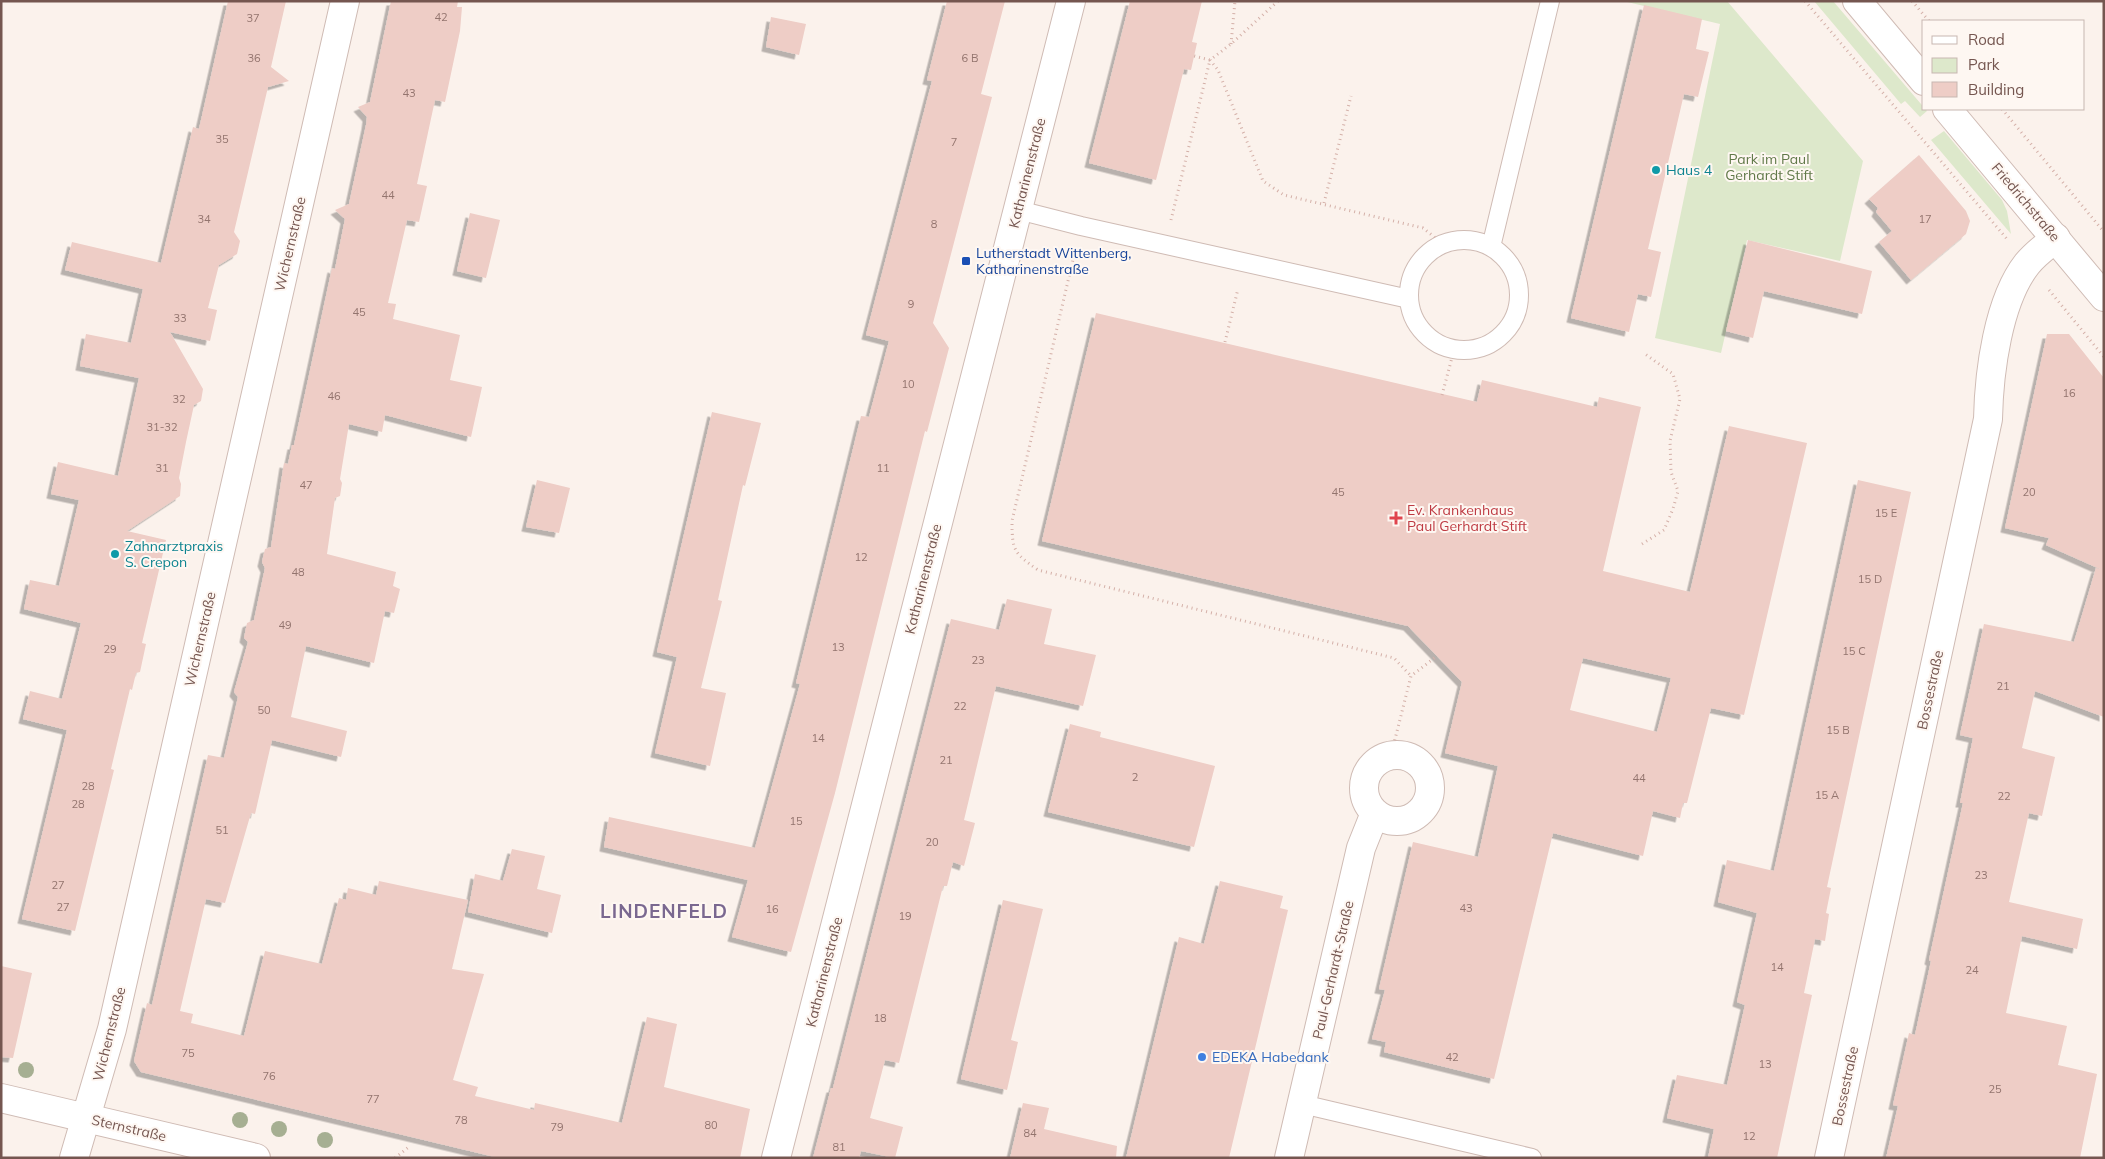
<svg xmlns="http://www.w3.org/2000/svg" width="2105" height="1159" viewBox="0 0 2105 1159" font-family="Mulish,sans-serif">
  <style>
    .green { fill: #dde8cb }
    .building { fill: #eecdc6; fill-rule: evenodd; filter: url(#shadow) }
    .lines { fill: none; stroke-linecap: round; stroke-linejoin: round }
    .service-casing { stroke: #cfbbb4; stroke-width: 20 }
    .minor-casing { stroke: #cfbbb4; stroke-width: 30 }
    .tertiary-casing { stroke: #cfbbb4; stroke-width: 30 }
    .path { stroke: #d4b0a8; stroke-width: 3; stroke-dasharray: 1 4; stroke-linecap: butt }
    .service { stroke: #fff; stroke-width: 18 }
    .minor { stroke: #fff; stroke-width: 28 }
    .tertiary { stroke: #fff; stroke-width: 28 }
    .tree { fill: #a6af92 }
    .culture-dot { fill: #0f9aa8; stroke: #fef7f2; stroke-width: 2 }
    .transit-dot { fill: #1a4fb4; stroke: #fef7f2; stroke-width: 2 }
    .health-dot { fill: #e0444e; stroke: #fef7f2; stroke-width: 2 }
    .shop-dot { fill: #3f7fe0; stroke: #fef7f2; stroke-width: 2 }
    .labels { text-anchor: middle; dominant-baseline: central; stroke-width: 4; stroke-linejoin: round; paint-order: stroke }
    .number-label { font-size: 11px; fill: #93746e }
    .park-label { font-size: 14px; fill: #617949; stroke: #fef7f2 }
    .culture-label { font-size: 14px; fill: #0d838f; stroke: #fef7f2; text-anchor: start }
    .street-label { font-size: 14px; fill: #755650; stroke: #fef7f2 }
    .transit-label { font-size: 14px; fill: #164399; stroke: #fef7f2; text-anchor: start }
    .health-label { font-size: 14px; fill: #be3a42; stroke: #fef7f2; text-anchor: start }
    .shop-label { font-size: 14px; fill: #366cbe; stroke: #fef7f2; text-anchor: start }
    .district-label { font-size: 19px; font-weight: bold; letter-spacing: 1px; fill: #7a6890; stroke: #fef7f2 }
  </style>
  <defs>
    <filter id="shadow"><feDropShadow dx="-4.5" dy="4.5" stdDeviation="0" flood-color="#0004"/></filter>
  </defs>
  <rect width="100%" height="100%" fill="#fbf2ec"/>
  <!-- green -->
  <path class="green" d="M 1623,1 L 1727,1 L 1863,161 L 1840,261 L 1747,240 L 1721,353 L 1655,338 L 1720,24 Z
    M 1814,1 L 1833,1 L 1927,111 L 1920,117 L 1905,101 L 1901,104 Z
    M 1944,131 L 2002,200 L 2007,211 L 2011,234 L 1931,140 Z"/>
  <!-- building -->
  <path class="building" d="M 228,1 L 286,1 L 271,67 L 289,81 L 268,87 L 234,232 L 240,241 L 237,254 L 219,265 L 208,308 L 217,310 L 210,341 L 170,332 L 203,389 L 201,401 L 194,405 L 186,442 L 179,478 L 181,484 L 180,496 L 127,531 L 166,540 L 142,643 L 146,644 L 140,672 L 136,673 L 132,690 L 130,689 L 111,769 L 114,770 L 75,931 L 22,919 L 67,730 L 23,719 L 30,691 L 62,699 L 81,623 L 24,609 L 30,580 L 59,586 L 79,500 L 51,494 L 58,462 L 118,476 L 139,378 L 80,366 L 86,334 L 131,343 L 143,289 L 65,270 L 72,242 L 161,263 L 193,127 L 199,129 Z
    M 391,1 L 458,1 L 457,7 L 462,7 L 460,31 L 445,102 L 435,100 L 417,184 L 427,186 L 419,222 L 407,220 L 388,303 L 396,304 L 393,319 L 460,335 L 450,380 L 482,387 L 471,437 L 385,415 L 382,432 L 349,424 L 340,479 L 342,483 L 340,496 L 335,498 L 327,554 L 396,572 L 393,586 L 400,589 L 394,613 L 385,611 L 374,663 L 306,646 L 291,717 L 347,731 L 341,757 L 272,740 L 255,814 L 251,813 L 225,903 L 206,899 L 180,1011 L 193,1014 L 191,1023 L 244,1036 L 265,951 L 322,964 L 339,898 L 346,900 L 348,888 L 376,895 L 379,881 L 468,900 L 452,969 L 484,974 L 453,1080 L 478,1087 L 475,1096 L 534,1110 L 535,1103 L 622,1123 L 647,1017 L 677,1024 L 664,1087 L 750,1109 L 740,1158 L 499,1158 L 141,1072 L 134,1061 L 147,1003 L 152,1005 L 208,755 L 224,758 L 238,697 L 234,692 L 248,642 L 244,638 L 247,623 L 254,620 L 265,568 L 262,562 L 265,549 L 271,547 L 284,463 L 288,464 L 292,445 L 294,445 L 332,268 L 335,269 L 345,219 L 335,210 L 349,204 L 366,125 L 367,117 L 358,107 L 370,102 Z
    M 947,1 L 1005,1 L 981,94 L 992,97 L 933,323 L 949,348 L 927,432 L 925,431 L 835,793 L 791,952 L 732,937 L 748,880 L 604,847 L 609,817 L 755,848 L 800,684 L 796,683 L 861,416 L 869,417 L 889,341 L 866,335 L 932,81 L 927,80 Z
    M 1130,1 L 1202,1 L 1192,42 L 1197,43 L 1191,70 L 1184,69 L 1156,180 L 1089,163 Z
    M 1644,5 L 1702,19 L 1696,49 L 1709,52 L 1698,97 L 1684,94 L 1648,249 L 1661,252 L 1651,297 L 1638,294 L 1629,332 L 1571,318 Z
    M 771,17 L 806,24 L 799,55 L 766,47 Z
    M 1919,155 L 1966,211 L 1970,221 L 1966,234 L 1911,280 L 1879,242 L 1892,231 L 1876,212 L 1878,208 L 1869,199 Z
    M 470,213 L 500,220 L 486,278 L 457,271 Z
    M 1748,240 L 1872,271 L 1862,314 L 1764,291 L 1753,338 L 1726,331 Z
    M 1096,313 L 1477,402 L 1482,380 L 1597,407 L 1599,397 L 1641,407 L 1603,571 L 1690,592 L 1729,426 L 1807,443 L 1744,715 L 1711,708 L 1687,803 L 1683,803 L 1680,818 L 1653,811 L 1643,856 L 1553,833 L 1494,1079 L 1384,1052 L 1386,1042 L 1372,1039 L 1385,990 L 1379,989 L 1413,842 L 1478,857 L 1498,766 L 1445,753 L 1462,682 L 1408,626 L 1042,541 ZM 1583,658 L 1671,678 L 1657,732 L 1570,710 Z
    M 2047,334 L 2069,334 L 2104,378 L 2104,717 L 2035,691 L 2022,748 L 2055,757 L 2042,816 L 2029,813 L 2009,902 L 2083,919 L 2077,949 L 2022,936 L 2006,1013 L 2067,1026 L 2058,1065 L 2097,1074 L 2080,1158 L 1886,1158 L 1898,1106 L 1893,1105 L 1909,1033 L 1915,1035 L 1931,961 L 1929,960 L 1963,803 L 1960,803 L 1973,738 L 1960,735 L 1984,624 L 2074,642 L 2096,568 L 2100,569 L 2046,545 L 2049,538 L 2005,528 Z
    M 712,412 L 761,423 L 745,486 L 743,485 L 718,600 L 722,601 L 701,688 L 726,693 L 710,766 L 655,753 L 677,657 L 657,652 Z
    M 537,480 L 570,488 L 559,533 L 526,527 Z
    M 1858,480 L 1911,492 L 1827,887 L 1831,888 L 1826,913 L 1829,914 L 1825,941 L 1815,939 L 1804,993 L 1812,995 L 1777,1158 L 1708,1158 L 1714,1129 L 1667,1118 L 1677,1075 L 1727,1085 L 1745,1005 L 1737,1002 L 1757,913 L 1718,902 L 1727,860 L 1774,871 Z
    M 1007,599 L 1052,609 L 1044,644 L 1096,655 L 1083,706 L 996,686 L 964,820 L 975,823 L 964,866 L 953,862 L 947,886 L 943,886 L 899,1063 L 885,1060 L 870,1118 L 903,1127 L 895,1158 L 861,1151 L 859,1158 L 813,1158 L 831,1088 L 833,1088 L 951,619 L 999,630 Z
    M 1070,724 L 1101,732 L 1100,737 L 1215,766 L 1194,847 L 1048,812 Z
    M 512,849 L 545,856 L 537,889 L 561,895 L 552,933 L 468,912 L 475,874 L 503,881 Z
    M 1220,881 L 1283,896 L 1280,908 L 1288,910 L 1229,1158 L 1126,1158 L 1179,937 L 1204,944 Z
    M 1003,900 L 1043,909 L 1011,1040 L 1018,1042 L 1007,1090 L 961,1079 Z
    M 1,966 L 32,973 L 13,1058 L 1,1057 Z
    M 1023,1103 L 1049,1108 L 1044,1129 L 1117,1146 L 1116,1158 L 1010,1158 Z"/>
  <g class="lines">
    <defs>
      <path id="service" d="M 1018,210 L 1081,226 L 1409,299
        M1409 295a55 55 0 1 1 110 0a55 55 0 1 1-110 0Z
        M 1491,247 L 1550,1
        M 1302,1104 L 1532,1158"/>
      <path id="minor" d="M1364 788a33 33 0 1 1 66 0a33 33 0 1 1-66 0Z
        M 74,1158 L 112,1029 L 345,1
        M 776,1158 L 1071,1
        M 1289,1158 L 1361,848 L 1375,813
        M 1829,1158 L 1988,419 C 1989,372 1998,301 2027,264 C 2035,254 2046,246 2056,238"/>
      <path id="tertiary" d="M 1857,1 L 1924,81
        M 1947,109 L 2104,297
        M 1,1098 L 256,1158"/>
    </defs>
    <!-- service casing -->
    <use href="#service" class="service-casing"/>
    <!-- minor casing -->
    <use href="#minor" class="minor-casing"/>
    <!-- tertiary casing -->
    <use href="#tertiary" class="tertiary-casing"/>
    <!-- path -->
    <path class="path" d="M 1278,1 L 1231,44 L 1210,60 L 1218,70 L 1263,181 L 1284,195 L 1423,228 L 1443,244
      M 1805,1 L 2007,239
      M 1912,1 L 1929,21
      M 1231,44 L 1235,1
      M 2002,109 L 2104,232
      M 1324,203 L 1351,96
      M 1171,220 L 1210,60 L 1194,56
      M 1075,251 L 1012,521 C 1012,551 1014,553 1038,570 L 1394,658 L 1411,676
      M 2049,290 L 2104,357
      M 1225,342 L 1238,289
      M 1442,395 L 1454,350
      M 1642,544 L 1664,530 L 1673,509 L 1678,491 L 1671,472 L 1670,441 L 1680,399 L 1673,374 L 1645,354
      M 1391,755 L 1411,676 L 1437,656
      M 395,1158 L 410,1146"/>
    <!-- service -->
    <use href="#service" class="service"/>
    <!-- minor -->
    <use href="#minor" class="minor"/>
    <!-- tertiary -->
    <use href="#tertiary" class="tertiary"/>
  </g>
  <!-- trees -->
  <g class="tree">
    <circle cx="26" cy="1070" r="8"/>
    <circle cx="240" cy="1120" r="8"/>
    <circle cx="279" cy="1129" r="8"/>
    <circle cx="325" cy="1140" r="8"/>
  </g>
  <!-- markers -->
  <g class="culture-dot">
    <circle cx="1656" cy="170" r="5"/>
    <circle cx="115" cy="554" r="5"/>
  </g>
  <rect class="transit-dot" x="961" y="256" width="10" height="10" rx="2.5"/>
  <path class="health-dot" d="M1393.5 510.5h5v5h5v5h-5v5h-5v-5h-5v-5h5z"/>
  <circle class="shop-dot" cx="1202" cy="1057" r="5"/>
  <g class="labels">
    <!-- number labels -->
    <g class="number-label">
      <text x="441" y="17">42</text>
      <text x="253" y="18">37</text>
      <text x="254" y="58">36</text>
      <text x="970" y="58">6 B</text>
      <text x="409" y="93">43</text>
      <text x="222" y="139">35</text>
      <text x="954" y="142">7</text>
      <text x="388" y="195">44</text>
      <text x="204" y="219">34</text>
      <text x="1925" y="219">17</text>
      <text x="934" y="224">8</text>
      <text x="911" y="304">9</text>
      <text x="359" y="312">45</text>
      <text x="180" y="318">33</text>
      <text x="908" y="384">10</text>
      <text x="2069" y="393">16</text>
      <text x="334" y="396">46</text>
      <text x="179" y="399">32</text>
      <text x="162" y="427">31-32</text>
      <text x="162" y="468">31</text>
      <text x="883" y="468">11</text>
      <text x="306" y="485">47</text>
      <text x="1338" y="492">45</text>
      <text x="2029" y="492">20</text>
      <text x="1886" y="513">15 E</text>
      <text x="861" y="557">12</text>
      <text x="298" y="572">48</text>
      <text x="1870" y="579">15 D</text>
      <text x="285" y="625">49</text>
      <text x="838" y="647">13</text>
      <text x="110" y="649">29</text>
      <text x="1854" y="651">15 C</text>
      <text x="978" y="660">23</text>
      <text x="2003" y="686">21</text>
      <text x="960" y="706">22</text>
      <text x="264" y="710">50</text>
      <text x="1838" y="730">15 B</text>
      <text x="818" y="738">14</text>
      <text x="946" y="760">21</text>
      <text x="1135" y="777">2</text>
      <text x="1639" y="778">44</text>
      <text x="88" y="786">28</text>
      <text x="1827" y="795">15 A</text>
      <text x="2004" y="796">22</text>
      <text x="78" y="804">28</text>
      <text x="796" y="821">15</text>
      <text x="222" y="830">51</text>
      <text x="932" y="842">20</text>
      <text x="1981" y="875">23</text>
      <text x="58" y="885">27</text>
      <text x="63" y="907">27</text>
      <text x="1466" y="908">43</text>
      <text x="772" y="909">16</text>
      <text x="905" y="916">19</text>
      <text x="1777" y="967">14</text>
      <text x="1972" y="970">24</text>
      <text x="880" y="1018">18</text>
      <text x="188" y="1053">75</text>
      <text x="1452" y="1057">42</text>
      <text x="1765" y="1064">13</text>
      <text x="269" y="1076">76</text>
      <text x="1995" y="1089">25</text>
      <text x="373" y="1099">77</text>
      <text x="461" y="1120">78</text>
      <text x="711" y="1125">80</text>
      <text x="557" y="1127">79</text>
      <text x="1030" y="1133">84</text>
      <text x="1749" y="1136">12</text>
      <text x="839" y="1147">81</text>
    </g>
    <!-- park labels -->
    <g class="park-label">
      <text x="1769" y="159">Park im Paul<tspan x="1769" dy="16">Gerhardt Stift</tspan></text>
    </g>
    <!-- culture labels -->
    <g class="culture-label">
      <text x="1666" y="170">Haus 4</text>
      <text x="125" y="546">Zahnarztpraxis<tspan x="125" dy="16">S. Crepon</tspan></text>
    </g>
    <!-- street labels -->
    <g class="street-label">
      <text transform="translate(1027 173) rotate(-76)">Katharinenstraße</text>
      <text transform="translate(2026 202) rotate(50)">Friedrichstraße</text>
      <text transform="translate(290 244) rotate(-77)">Wichernstraße</text>
      <text transform="translate(923 579) rotate(-76)">Katharinenstraße</text>
      <text transform="translate(200 639) rotate(-77)">Wichernstraße</text>
      <text transform="translate(1930 690) rotate(-78)">Bossestraße</text>
      <text transform="translate(1333 970) rotate(-77)">Paul-Gerhardt-Straße</text>
      <text transform="translate(824 972) rotate(-76)">Katharinenstraße</text>
      <text transform="translate(109 1034) rotate(-76)">Wichernstraße</text>
      <text transform="translate(1845 1086) rotate(-78)">Bossestraße</text>
      <text transform="translate(129 1128) rotate(13)">Sternstraße</text>
    </g>
    <!-- transit labels -->
    <g class="transit-label">
      <text x="976" y="253">Lutherstadt Wittenberg,<tspan x="976" dy="16">Katharinenstraße</tspan></text>
    </g>
    <!-- health labels -->
    <g class="health-label">
      <text x="1407" y="510">Ev. Krankenhaus<tspan x="1407" dy="16">Paul Gerhardt Stift</tspan></text>
    </g>
    <!-- shop labels -->
    <g class="shop-label">
      <text x="1212" y="1057">EDEKA Habedank</text>
    </g>
    <!-- district labels -->
    <g class="district-label">
      <text x="664" y="911">LINDENFELD</text>
    </g>
  </g>
  <!-- border -->
  <rect width="2105" height="1159" fill="none" stroke="#755650" stroke-width="5"/>
  <!-- legend -->
  <rect x="1922" y="20" width="162" height="90" fill="#fef7f2" stroke="#c7b7b1"/>
  <rect x="1932" y="36" width="25" height="8" fill="#ffffff" stroke="#c7b7b1"/>
  <text x="1968" y="45" font-size="15" fill="#755650">Road</text>
  <rect x="1932" y="58" width="25" height="15" fill="#dde8cb" stroke="#c7b7b1"/>
  <text x="1968" y="70" font-size="15" fill="#755650">Park</text>
  <rect x="1932" y="82" width="25" height="15" fill="#eecdc6" stroke="#c7b7b1"/>
  <text x="1968" y="95" font-size="15" fill="#755650">Building</text>
</svg>
